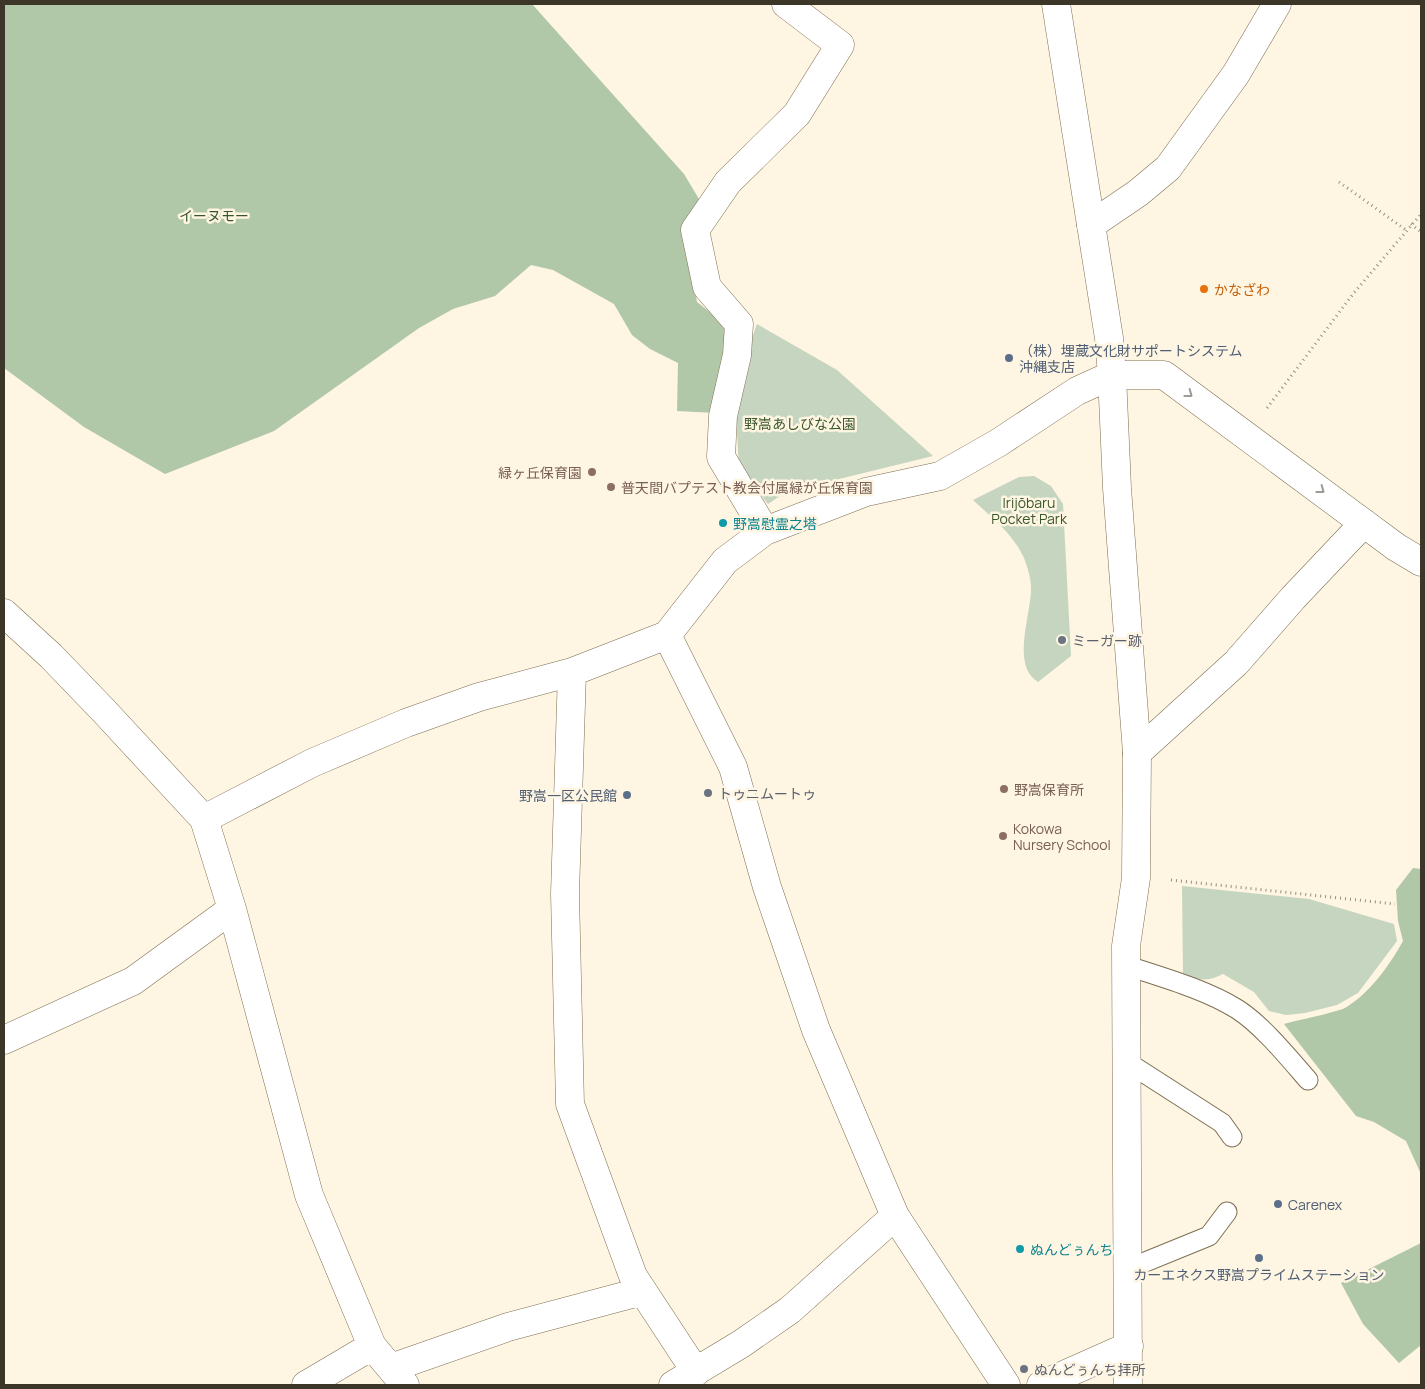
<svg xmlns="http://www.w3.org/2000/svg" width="1425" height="1389" viewBox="0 0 1425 1389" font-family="Manrope,'Noto Sans JP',sans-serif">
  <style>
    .green { fill: #c5d5bf }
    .forest { fill: #b0c7a8 }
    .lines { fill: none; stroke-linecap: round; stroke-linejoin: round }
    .lane-casing { stroke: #7c6f52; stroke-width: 21 }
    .street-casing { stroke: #7c6f52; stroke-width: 29 }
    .secondary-casing { stroke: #7c6f52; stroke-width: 29 }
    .path { stroke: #968e7f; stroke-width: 3; stroke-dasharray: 1 4; stroke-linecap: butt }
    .lane { stroke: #fff; stroke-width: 19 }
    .street { stroke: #fff; stroke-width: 28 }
    .secondary { stroke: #fff; stroke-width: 28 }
    .oneway { stroke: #9e9a94 }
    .food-dot { fill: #e8710a; stroke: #fef5e2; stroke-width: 2 }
    .service-dot { fill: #5c6f8a; stroke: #fef5e2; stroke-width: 2 }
    .education-dot { fill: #8d6e63; stroke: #fef5e2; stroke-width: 2 }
    .culture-dot { fill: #0f9aa8; stroke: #fef5e2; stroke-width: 2 }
    .worship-dot { fill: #6b7280; stroke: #fef5e2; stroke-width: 2 }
    .labels { text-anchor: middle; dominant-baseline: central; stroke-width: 5; stroke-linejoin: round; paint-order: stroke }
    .park-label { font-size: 14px; fill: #38572a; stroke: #fef5e2 }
    .food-label { font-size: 14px; fill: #c56008; stroke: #fef5e2; text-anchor: start }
    .service-label { font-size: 14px; fill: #4e5e75; stroke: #fef5e2; text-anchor: start }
    .education-label { font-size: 14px; fill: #785e54; stroke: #fef5e2; text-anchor: start }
    .culture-label { font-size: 14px; fill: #0d838f; stroke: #fef5e2; text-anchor: start }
    .worship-label { font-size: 14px; fill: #5b616d; stroke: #fef5e2; text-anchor: start }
  </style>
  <rect width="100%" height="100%" fill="#fef5e2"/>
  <!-- green -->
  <path class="green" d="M 757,324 L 837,370 L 933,456 L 786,492 L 768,504 L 739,468 L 736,415 L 740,370 Z
    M 1034,476 L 1051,486 L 1063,504 L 1071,656 L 1038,682 C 1010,665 1032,613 1031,587 C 1031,578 1026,561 1022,554 C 1011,532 990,516 973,500 L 1019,477 Z
    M 1182,886 L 1309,899 L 1394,924 L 1397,941 L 1358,993 L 1337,1005 L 1305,1013 L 1286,1015 L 1269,1011 L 1254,992 L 1223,974 C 1207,982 1199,981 1183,973 Z"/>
  <!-- forest -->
  <path class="forest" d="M 4,4 L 532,4 L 684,174 L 699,199 L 683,229 L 697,302 L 727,326 L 716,413 L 677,411 L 678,363 L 650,349 L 632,335 L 614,304 L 553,270 L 531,265 L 495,296 L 453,309 L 419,328 L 274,431 L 165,474 L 84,427 L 4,368 Z
    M 1413,868 L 1421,869 L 1421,1174 L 1406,1141 L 1374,1122 L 1356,1116 L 1284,1024 C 1298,1020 1334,1013 1345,1008 C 1370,993 1389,966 1403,941 L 1398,921 L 1396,890 Z
    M 1421,1243 L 1421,1345 L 1399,1363 L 1363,1324 L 1341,1283 Z"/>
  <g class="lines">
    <defs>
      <path id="lane" d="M 1125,965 C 1161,977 1205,989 1237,1009 C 1262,1025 1288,1057 1308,1080
        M 1127,1062 L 1222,1123 L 1232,1137
        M 1128,1269 L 1209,1236 L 1227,1212"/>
      <path id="street" d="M 1091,225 L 1138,193 L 1168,168 L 1236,74 L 1277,4
        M 765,531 L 721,457 L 723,416 L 737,355 L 739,324 L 707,287 L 695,230 L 728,182 L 797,114 L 840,45 L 786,4
        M 4,613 L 51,656 L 104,711 L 204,819 L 232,909 L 309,1195 L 372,1346 L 405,1385
        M 667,635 L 733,767 L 767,887 L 816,1030 L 895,1216 L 1006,1385
        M 572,672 L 565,894 L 570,1104 L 633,1276 L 696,1372
        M 1137,753 L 1236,663 L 1293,598 L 1364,523
        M 204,819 L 312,763 L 406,723 L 479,697 L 572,672 L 667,635 L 725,561 L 765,531 L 866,492 L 940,476 L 998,443 L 1077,391 L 1112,375 L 1164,375 L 1396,547 L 1421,562
        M 4,1040 L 133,981 L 232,909
        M 391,1368 L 508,1327 L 643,1291
        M 306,1385 L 372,1346
        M 673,1385 L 741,1344 L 790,1310 L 895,1216
        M 1041,1385 L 1129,1346"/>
      <path id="secondary" d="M 1056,4 L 1109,338 L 1112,375 L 1117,488 L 1137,753 L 1136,878 L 1126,946 L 1128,1385"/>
    </defs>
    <!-- lane casing -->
    <use href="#lane" class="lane-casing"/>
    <!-- street casing -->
    <use href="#street" class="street-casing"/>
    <!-- secondary casing -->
    <use href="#secondary" class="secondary-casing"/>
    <!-- path -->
    <path class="path" d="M 1339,182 L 1406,230
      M 1411,224 L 1421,232
      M 1267,408 L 1353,294 L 1421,214
      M 1171,880 L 1395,904"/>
    <!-- lane -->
    <use href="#lane" class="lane"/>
    <!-- street -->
    <use href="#street" class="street"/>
    <!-- secondary -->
    <use href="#secondary" class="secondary"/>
  </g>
  <!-- one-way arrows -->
  <defs><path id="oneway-chevron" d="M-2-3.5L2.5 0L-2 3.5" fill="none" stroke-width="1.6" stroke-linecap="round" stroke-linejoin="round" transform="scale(1.25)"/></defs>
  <g class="oneway">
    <use href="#oneway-chevron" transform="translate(1189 394) rotate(37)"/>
    <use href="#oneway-chevron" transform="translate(1321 490) rotate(37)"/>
  </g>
  <!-- markers -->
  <circle class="food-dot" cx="1204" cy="289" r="5"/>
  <g class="service-dot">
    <circle cx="1009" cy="358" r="5"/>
    <circle cx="627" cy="795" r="5"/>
    <circle cx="1278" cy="1204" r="5"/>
    <circle cx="1259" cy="1258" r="5"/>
  </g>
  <g class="education-dot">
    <circle cx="592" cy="472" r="5"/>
    <circle cx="611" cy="487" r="5"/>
    <circle cx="1004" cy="789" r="5"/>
    <circle cx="1003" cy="836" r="5"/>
  </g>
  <g class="culture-dot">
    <circle cx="723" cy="523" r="5"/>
    <circle cx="1020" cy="1249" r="5"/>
  </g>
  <g class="worship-dot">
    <circle cx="1062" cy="640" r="5"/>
    <circle cx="708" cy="793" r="5"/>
    <circle cx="1024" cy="1369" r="5"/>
  </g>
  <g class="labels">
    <!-- park labels -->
    <g class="park-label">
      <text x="214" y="215">イーヌモー</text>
      <text x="800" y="423">野嵩あしびな公園</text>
      <text x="1029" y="502">Irijōbaru<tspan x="1029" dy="16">Pocket Park</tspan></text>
    </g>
    <!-- food labels -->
    <g class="food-label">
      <text x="1214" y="289">かなざわ</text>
    </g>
    <!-- service labels -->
    <g class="service-label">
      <text x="1019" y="350">（株）埋蔵文化財サポートシステム<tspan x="1019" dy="16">沖縄支店</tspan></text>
      <text x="617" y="795" text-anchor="end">野嵩一区公民館</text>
      <text x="1288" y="1204">Carenex</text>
      <text x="1259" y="1274" text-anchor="middle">カーエネクス野嵩プライムステーション</text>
    </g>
    <!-- education labels -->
    <g class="education-label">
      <text x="582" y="472" text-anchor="end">緑ヶ丘保育園</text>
      <text x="621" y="487">普天間バプテスト教会付属緑が丘保育園</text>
      <text x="1014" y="789">野嵩保育所</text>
      <text x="1013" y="828">Kokowa<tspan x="1013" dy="16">Nursery School</tspan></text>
    </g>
    <!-- culture labels -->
    <g class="culture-label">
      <text x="733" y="523">野嵩慰霊之塔</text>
      <text x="1030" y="1249">ぬんどぅんち</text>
    </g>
    <!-- worship labels -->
    <g class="worship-label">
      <text x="1072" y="640">ミーガー跡</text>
      <text x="718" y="793">トゥニムートゥ</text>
      <text x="1034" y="1369">ぬんどぅんち拝所</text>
    </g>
  </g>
  <!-- border -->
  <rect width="1425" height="1389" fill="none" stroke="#3c3629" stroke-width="10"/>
</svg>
